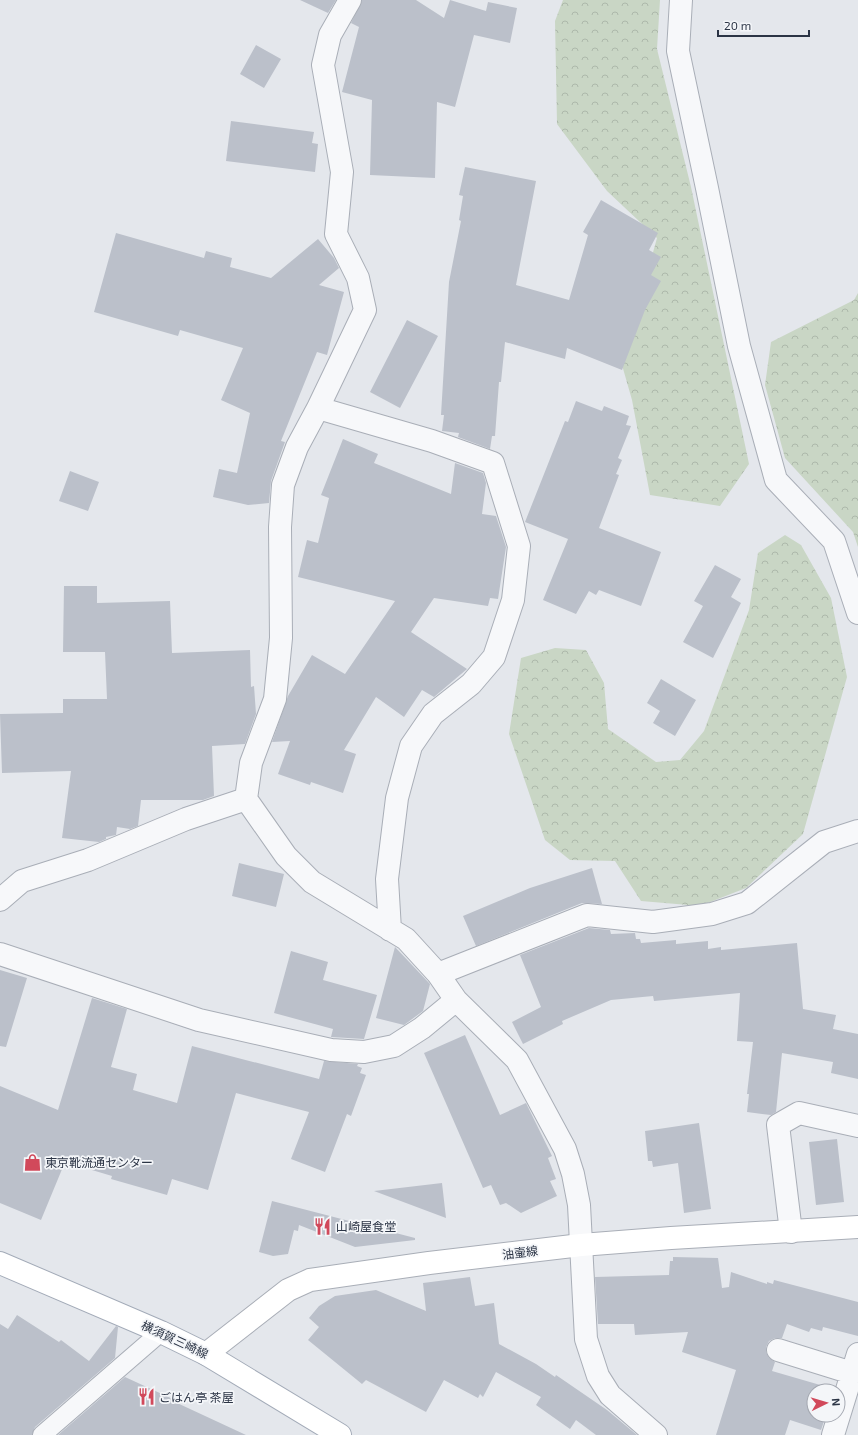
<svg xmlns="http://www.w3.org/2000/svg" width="858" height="1435" viewBox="0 0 858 1435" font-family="'Exo 2','Noto Sans JP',sans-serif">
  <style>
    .forest { fill: url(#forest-crowns) }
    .building { fill: #bbc0ca }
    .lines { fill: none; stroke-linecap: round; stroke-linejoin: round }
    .service-casing { stroke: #a9aeb7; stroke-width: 20 }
    .minor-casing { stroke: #a9aeb7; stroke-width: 24 }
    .secondary-casing { stroke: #a9aeb7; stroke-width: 24 }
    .primary-casing { stroke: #a3abb8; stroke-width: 24 }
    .service { stroke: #f7f8fa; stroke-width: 18 }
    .minor { stroke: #f7f8fa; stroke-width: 22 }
    .secondary { stroke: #fff; stroke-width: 22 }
    .primary { stroke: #fff; stroke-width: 22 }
    .labels { text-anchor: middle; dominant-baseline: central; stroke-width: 3.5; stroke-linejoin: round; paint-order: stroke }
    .poi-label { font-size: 12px; fill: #2b3445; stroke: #f4f6f9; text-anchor: start }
    .street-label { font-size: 12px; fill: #2b3445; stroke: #f4f6f9 }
  </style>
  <defs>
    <pattern id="forest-crowns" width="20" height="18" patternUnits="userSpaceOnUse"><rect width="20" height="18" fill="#c9d6c5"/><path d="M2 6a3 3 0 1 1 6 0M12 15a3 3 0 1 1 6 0" fill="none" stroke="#adb8ab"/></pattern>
  </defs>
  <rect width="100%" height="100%" fill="#e4e7ec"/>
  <!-- forest -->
  <path class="forest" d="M 563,0 L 660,0 L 657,49 L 691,187 L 749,464 L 720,506 L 650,495 L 632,400 L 622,365 L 657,238 L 607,191 L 557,124 L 555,21 Z
    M 858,293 L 858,547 L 853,532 L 785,458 L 765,385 L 771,342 L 854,300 Z
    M 785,535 L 801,545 L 831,598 L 847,677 L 803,834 L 746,888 L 700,906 L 641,901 L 615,861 L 570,860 L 545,840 L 509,734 L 521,658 L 555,648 L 586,650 L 604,683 L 608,729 L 656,762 L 680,760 L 704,731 L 749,610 L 758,553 Z"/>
  <!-- building -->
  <path class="building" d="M 300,0 L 336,0 L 328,13 Z
    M 362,0 L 416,0 L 444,18 L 450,0 L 486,11 L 488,2 L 517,8 L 510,43 L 474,35 L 455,107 L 437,102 L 435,178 L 370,175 L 372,100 L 342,92 L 359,27 L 351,23 Z
    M 256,45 L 281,59 L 264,88 L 240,74 Z
    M 231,121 L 314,132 L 312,143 L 318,144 L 315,172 L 226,161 Z
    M 465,167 L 536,181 L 516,285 L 569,300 L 588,235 L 583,232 L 601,200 L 658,233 L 649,250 L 661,257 L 651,275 L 661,281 L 645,310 L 622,370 L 567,348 L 565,359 L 505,342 L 501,382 L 499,382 L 495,436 L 492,436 L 490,449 L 458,437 L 459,433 L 442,431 L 444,415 L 441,415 L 449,282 L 461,221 L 459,220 L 463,196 L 459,195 Z
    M 116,233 L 204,258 L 206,251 L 232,258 L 230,267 L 271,278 L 318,239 L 334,258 L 339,268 L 319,285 L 344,292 L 327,355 L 317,352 L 281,441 L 285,442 L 271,481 L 269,503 L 248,505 L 213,497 L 219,469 L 237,473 L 250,413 L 221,400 L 243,348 L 180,330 L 178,336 L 94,312 Z
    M 407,320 L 438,336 L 400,408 L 370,392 Z
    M 576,401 L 602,411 L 604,406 L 629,416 L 626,425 L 631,426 L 618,458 L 622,460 L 616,474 L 619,475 L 599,528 L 661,552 L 641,606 L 599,590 L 596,595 L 589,591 L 576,614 L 543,600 L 568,539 L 525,522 L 565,421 L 568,422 Z
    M 343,439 L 378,454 L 374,463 L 451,494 L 455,463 L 483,473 L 486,483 L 482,514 L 496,516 L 506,547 L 498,599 L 490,598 L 488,606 L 434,598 L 411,632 L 467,669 L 434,697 L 422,690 L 404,717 L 376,697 L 344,750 L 356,754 L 343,793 L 311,782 L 310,785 L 278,774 L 290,741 L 272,742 L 288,696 L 312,655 L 345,674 L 395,601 L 298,577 L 307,540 L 318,543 L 329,498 L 321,495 Z
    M 70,471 L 99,482 L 88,511 L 59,501 Z
    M 715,565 L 741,579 L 731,597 L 741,603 L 713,658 L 683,642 L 703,606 L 694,601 Z
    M 64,586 L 97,586 L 97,603 L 170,601 L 172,653 L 250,650 L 251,687 L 254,686 L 256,714 L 245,744 L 212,746 L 214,796 L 203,800 L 141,800 L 138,826 L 130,829 L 117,827 L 116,835 L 106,837 L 106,839 L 99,842 L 62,838 L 71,771 L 2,773 L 0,714 L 63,713 L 63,699 L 107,699 L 105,652 L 63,652 Z
    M 661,679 L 696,700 L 675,736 L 653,723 L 660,711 L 647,703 Z
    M 239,863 L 284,874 L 276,907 L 232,896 Z
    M 592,868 L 602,904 L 582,903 L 476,946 L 463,916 L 530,888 Z
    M 589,928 L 610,930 L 611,934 L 635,933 L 636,939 L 640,939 L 641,943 L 676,940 L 676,944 L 708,941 L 708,949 L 721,947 L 721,950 L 797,943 L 803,1009 L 836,1015 L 833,1029 L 858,1034 L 858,1079 L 831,1073 L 833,1062 L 782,1053 L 776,1112 L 771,1115 L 747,1112 L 749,1094 L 747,1094 L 753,1042 L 737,1041 L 740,993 L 654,1001 L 653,996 L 611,1000 L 562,1021 L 563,1024 L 523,1044 L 512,1022 L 541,1007 L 520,955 Z
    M 395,947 L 430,984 L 423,1011 L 404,1025 L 376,1018 Z
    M 291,951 L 328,962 L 323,980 L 377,995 L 364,1039 L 331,1037 L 333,1029 L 274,1013 Z
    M 0,970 L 27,978 L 6,1047 L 0,1046 Z
    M 92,998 L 127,1009 L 111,1067 L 137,1074 L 133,1090 L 177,1103 L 192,1046 L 319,1079 L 324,1061 L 358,1064 L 357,1066 L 362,1068 L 360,1073 L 366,1075 L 351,1116 L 347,1114 L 325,1172 L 291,1159 L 309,1112 L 236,1093 L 208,1190 L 172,1179 L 167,1195 L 111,1179 L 112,1176 L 65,1162 L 41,1220 L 0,1203 L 0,1086 L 58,1110 Z
    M 465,1035 L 500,1115 L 526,1103 L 552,1156 L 548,1158 L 556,1179 L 550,1181 L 557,1196 L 521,1213 L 506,1203 L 500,1205 L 491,1185 L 483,1188 L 424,1053 Z
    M 699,1123 L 711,1209 L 684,1213 L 678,1163 L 653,1167 L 652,1161 L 648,1161 L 645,1131 Z
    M 837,1139 L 844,1202 L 816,1205 L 809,1142 Z
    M 442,1183 L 446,1218 L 374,1191 Z
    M 272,1201 L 415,1238 L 415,1240 L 355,1247 L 299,1225 L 298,1231 L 294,1230 L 288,1254 L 273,1256 L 259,1252 Z
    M 673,1257 L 718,1258 L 722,1288 L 729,1287 L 731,1272 L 767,1284 L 767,1282 L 773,1284 L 774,1280 L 858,1302 L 858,1336 L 823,1327 L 822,1331 L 811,1328 L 809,1332 L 787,1324 L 782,1338 L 775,1338 L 769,1341 L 766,1347 L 766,1352 L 769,1358 L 775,1362 L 772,1371 L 834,1389 L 834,1391 L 814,1391 L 814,1415 L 826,1415 L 821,1430 L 790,1420 L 785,1435 L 716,1435 L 736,1370 L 682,1352 L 688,1332 L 635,1335 L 634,1324 L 598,1324 L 595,1277 L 669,1275 L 670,1261 L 673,1261 Z
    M 470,1277 L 475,1306 L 494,1303 L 499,1344 L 536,1364 L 555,1377 L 556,1375 L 607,1410 L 637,1435 L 596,1435 L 576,1420 L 570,1429 L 536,1405 L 541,1397 L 496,1372 L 483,1397 L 480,1394 L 478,1398 L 444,1380 L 426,1412 L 366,1380 L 362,1384 L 308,1340 L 319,1327 L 309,1318 L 319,1306 L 335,1296 L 376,1290 L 426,1311 L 423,1283 Z
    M 17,1315 L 59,1342 L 61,1340 L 89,1361 L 116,1326 L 118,1327 L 115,1358 L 35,1427 L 32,1435 L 0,1435 L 0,1324 L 8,1329 Z
    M 125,1377 L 175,1400 L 175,1402 L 246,1435 L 58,1435 Z"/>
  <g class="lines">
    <defs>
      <path id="service" d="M 42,1435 L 161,1332"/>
      <path id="minor" d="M 350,0 L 330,35 L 323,65 L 342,172 L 336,234 L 358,278 L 365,310 L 318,408 L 297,447 L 283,485 L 280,527 L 281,638 L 275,699 L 251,763 L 246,799 L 286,856 L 312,882 L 406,939 L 438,974 L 456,1000 L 517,1060 L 565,1149 L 573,1174 L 579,1205 L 586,1339 L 598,1376 L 610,1395 L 656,1435
        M 681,0 L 678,51 L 707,188 L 739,346 L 776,480 L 834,541 L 858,613
        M 318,408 L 432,441 L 493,463 L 519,546 L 513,600 L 494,657 L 471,684 L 433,714 L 411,746 L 397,798 L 387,879 L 390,930
        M 0,900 L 22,881 L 88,860 L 186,819 L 246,799
        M 0,954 L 199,1020 L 331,1050 L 364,1052 L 394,1046 L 422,1028 L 456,1000
        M 438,974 L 587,915 L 653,922 L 712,914 L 747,903 L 824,842 L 858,831
        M 791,1232 L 778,1125 L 799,1113 L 858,1126
        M 778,1350 L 852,1373
        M 833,1435 L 858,1354"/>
      <path id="secondary" d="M 206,1354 L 288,1290 L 310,1280 L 429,1263 L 581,1245 L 671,1238 L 858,1227"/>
      <path id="primary" d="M 0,1263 L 161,1332 L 206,1354 L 340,1435"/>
    </defs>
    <!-- service casing -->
    <use href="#service" class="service-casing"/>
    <!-- minor casing -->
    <use href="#minor" class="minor-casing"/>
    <!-- secondary casing -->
    <use href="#secondary" class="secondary-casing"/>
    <!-- primary casing -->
    <use href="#primary" class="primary-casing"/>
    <!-- service -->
    <use href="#service" class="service"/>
    <!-- minor -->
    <use href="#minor" class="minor"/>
    <!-- secondary -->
    <use href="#secondary" class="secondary"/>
    <!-- primary -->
    <use href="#primary" class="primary"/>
  </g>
  <!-- icons -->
  <defs>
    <symbol id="shop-bare" viewBox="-9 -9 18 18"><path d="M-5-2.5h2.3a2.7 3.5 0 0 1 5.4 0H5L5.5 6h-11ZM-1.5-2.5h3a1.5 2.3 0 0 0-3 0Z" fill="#d1495b" stroke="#f4f6f9" stroke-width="2.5" paint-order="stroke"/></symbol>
    <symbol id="restaurant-bare" viewBox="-9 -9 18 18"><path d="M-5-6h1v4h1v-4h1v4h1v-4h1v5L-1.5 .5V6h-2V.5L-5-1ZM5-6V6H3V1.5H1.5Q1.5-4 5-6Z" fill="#d1495b" stroke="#f4f6f9" stroke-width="2.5" paint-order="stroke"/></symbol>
  </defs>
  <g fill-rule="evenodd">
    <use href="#shop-bare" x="20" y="1150" width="25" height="25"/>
    <use href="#restaurant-bare" x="310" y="1214" width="25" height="25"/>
    <use href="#restaurant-bare" x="134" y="1384" width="25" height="25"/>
  </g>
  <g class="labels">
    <!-- poi labels -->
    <g class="poi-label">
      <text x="45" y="1162">東京靴流通センター</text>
      <text x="336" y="1226">山崎屋食堂</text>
      <text x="159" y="1397">ごはん亭 茶屋</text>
    </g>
    <!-- street labels -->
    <g class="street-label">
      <text transform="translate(520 1252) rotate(-7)">油壷線</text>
      <text transform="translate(175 1339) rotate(25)">横須賀三崎線</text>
    </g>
  </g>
  <!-- north arrow -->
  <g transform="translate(826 1403) rotate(85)"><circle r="19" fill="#f4f6f9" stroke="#a4a8b1"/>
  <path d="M0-3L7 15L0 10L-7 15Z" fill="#d1495b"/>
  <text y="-6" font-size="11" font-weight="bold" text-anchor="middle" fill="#2b3445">N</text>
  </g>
  <!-- scale -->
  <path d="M718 30v6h91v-6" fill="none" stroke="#2b3445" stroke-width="2"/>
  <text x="724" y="30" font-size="12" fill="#2b3445" stroke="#f4f6f9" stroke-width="3" paint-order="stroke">20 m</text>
</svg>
